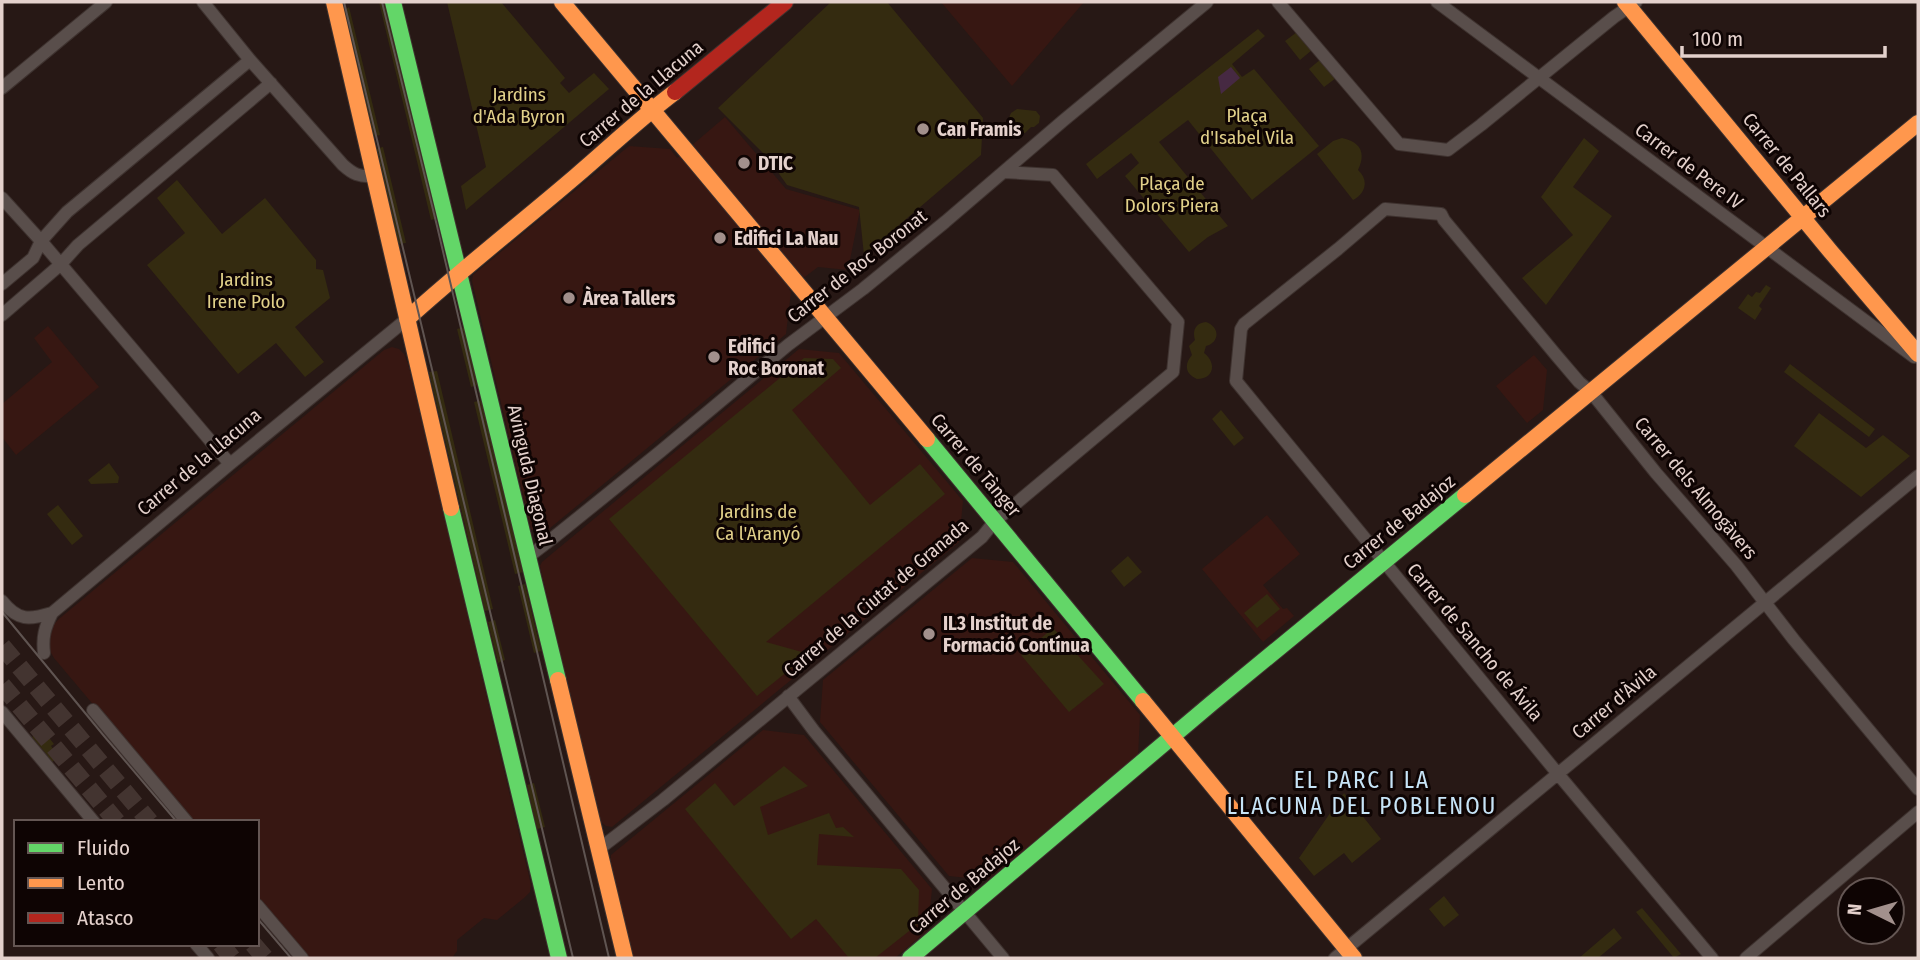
<svg xmlns="http://www.w3.org/2000/svg" width="1920" height="960" viewBox="0 0 1920 960" font-family="'Fira Sans Condensed',sans-serif">
  <style>
    .built { fill: #371712 }
    .green { fill: #342b10 }
    .water { fill: #462942 }
    .lines { fill: none; stroke-linecap: round; stroke-linejoin: round }
    .primary-tunnel { stroke: #433430; stroke-width: 18; stroke-dasharray: 18 9; stroke-linecap: butt }
    .street-casing { stroke: #3e322f; stroke-width: 14 }
    .fast-casing { stroke: #3e322f; stroke-width: 18 }
    .slow-casing { stroke: #3e322f; stroke-width: 18 }
    .jam-casing { stroke: #3e322f; stroke-width: 18 }
    .street { stroke: #594e4b; stroke-width: 12 }
    .fast { stroke: #63d668; stroke-width: 16 }
    .slow { stroke: #ff974d; stroke-width: 16 }
    .jam { stroke: #b3261e; stroke-width: 16 }
    .tram { stroke: #5f5451; stroke-width: 2 }
    .poi-dot { fill: #a2908c; stroke: #0e0403; stroke-width: 2.5 }
    .labels { text-anchor: middle; dominant-baseline: central; stroke-width: 6; stroke-linejoin: round; paint-order: stroke }
    .park-label { font-size: 19px; fill: #e1d089; stroke: #0e0403 }
    .street-label { font-size: 19px; fill: #e4d1cc; stroke: #0e0403 }
    .poi-label { font-size: 19px; font-weight: bold; fill: #e4d1cc; stroke: #0e0403; text-anchor: start }
    .quarter-label { font-size: 23px; letter-spacing: 2px; fill: #c7e4f7; stroke: #0e0403 }
  </style>
  <rect width="100%" height="100%" fill="#271815"/>
  <!-- built -->
  <path class="built" d="M 941,2 L 1084,2 L 1012,86 Z
    M 725,117 L 786,189 L 860,210 L 848,270 L 818,267 L 789,289 L 791,292 L 786,334 L 544,533 L 537,533 L 531,529 L 472,281 L 473,275 L 629,146 L 670,149 L 677,158 Z
    M 48,326 L 99,387 L 16,455 L 2,437 L 2,404 L 52,362 L 34,338 Z
    M 392,347 L 399,349 L 404,354 L 409,367 L 531,885 L 530,892 L 524,898 L 497,920 L 484,918 L 457,940 L 457,951 L 452,958 L 306,958 L 257,900 L 257,822 L 192,822 L 54,658 L 50,651 L 50,632 L 54,624 L 60,618 L 384,350 Z
    M 799,349 L 839,353 L 963,501 L 959,542 L 612,827 L 606,826 L 600,821 L 540,566 L 542,562 Z
    M 1534,355 L 1547,370 L 1543,410 L 1527,423 L 1496,386 Z
    M 1267,515 L 1300,554 L 1263,585 L 1283,609 L 1287,608 L 1294,616 L 1263,642 L 1202,569 Z
    M 972,558 L 1013,562 L 1140,715 L 1138,757 L 987,880 L 949,876 L 820,722 L 823,680 Z
    M 763,730 L 804,735 L 932,889 L 928,930 L 895,958 L 633,958 L 610,865 L 611,855 Z"/>
  <!-- green -->
  <path class="green" d="M 379,2 L 386,2 L 438,218 L 431,220 Z
    M 447,2 L 491,2 L 493,3 L 501,2 L 565,78 L 560,83 L 569,93 L 594,73 L 609,89 L 466,210 L 461,186 L 486,167 Z
    M 831,2 L 887,2 L 983,118 L 981,155 L 864,255 L 859,207 L 787,185 L 768,158 L 718,108 Z
    M 349,7 L 380,135 L 372,137 L 343,12 Z
    M 1258,29 L 1265,36 L 1232,64 L 1242,77 L 1254,69 L 1319,146 L 1252,200 L 1188,120 L 1159,142 L 1228,226 L 1208,237 L 1189,252 L 1125,176 L 1139,163 L 1131,153 L 1097,179 L 1086,164 Z
    M 1297,32 L 1312,50 L 1300,60 L 1285,41 Z
    M 1321,59 L 1336,78 L 1324,87 L 1309,69 Z
    M 1017,109 L 1036,111 L 1040,116 L 1039,123 L 1034,127 L 1031,127 L 1025,133 C 1010,135 1005,125 1011,113 Z
    M 1342,138 C 1361,142 1366,153 1358,170 C 1369,180 1366,193 1353,200 L 1317,154 L 1333,141 Z
    M 1584,138 L 1599,151 L 1573,187 L 1612,216 L 1546,305 L 1522,278 L 1573,235 L 1541,197 Z
    M 383,147 L 406,243 L 398,244 L 375,149 Z
    M 177,180 L 222,234 L 265,198 L 316,260 L 316,269 L 323,270 L 330,298 L 295,327 L 324,362 L 305,377 L 276,343 L 238,374 L 147,265 L 185,233 L 157,198 Z
    M 1766,285 L 1771,288 L 1759,306 L 1762,309 L 1755,320 L 1738,308 L 1748,294 L 1752,297 L 1756,292 L 1760,293 Z
    M 1206,322 C 1220,327 1220,342 1206,346 L 1204,353 C 1217,363 1214,379 1197,379 C 1185,374 1184,364 1192,355 L 1189,346 L 1195,340 C 1192,330 1196,323 1206,322 Z
    M 464,327 L 478,385 L 471,387 L 457,329 Z
    M 804,358 L 833,359 L 841,368 L 792,410 L 870,505 L 920,464 L 945,494 L 766,642 L 809,654 L 757,696 L 609,519 Z
    M 1790,364 L 1875,429 L 1869,437 L 1784,372 Z
    M 437,371 L 493,609 L 485,611 L 429,372 Z
    M 482,400 L 523,572 L 515,574 L 474,402 Z
    M 1221,410 L 1244,438 L 1234,446 L 1212,419 Z
    M 1819,413 L 1866,448 L 1883,435 L 1910,456 L 1861,497 L 1794,446 Z
    M 109,463 L 119,477 L 118,483 L 91,484 L 88,480 Z
    M 58,505 L 83,536 L 72,545 L 47,514 Z
    M 1128,556 L 1142,572 L 1124,587 L 1111,571 Z
    M 525,584 L 541,651 L 534,653 L 518,586 Z
    M 1267,594 L 1280,609 L 1257,628 L 1244,613 Z
    M 495,620 L 505,660 L 498,663 L 488,622 Z
    M 1053,628 L 1104,684 L 1069,712 L 1021,655 Z
    M 42,729 L 54,744 L 51,746 L 59,756 L 50,764 L 45,758 L 48,756 L 32,737 Z
    M 784,766 L 808,786 L 760,807 L 768,835 L 829,813 L 836,828 L 843,827 L 854,837 L 819,834 L 817,865 L 901,869 L 919,890 L 918,924 L 875,958 L 849,958 L 816,919 L 791,939 L 685,809 L 715,783 L 734,806 Z
    M 534,783 L 545,827 L 537,829 L 527,785 Z
    M 1344,793 L 1381,839 L 1352,863 L 1344,853 L 1314,876 L 1299,858 Z
    M 1444,896 L 1459,915 L 1444,927 L 1429,909 Z
    M 1642,908 L 1681,954 L 1674,958 L 1636,912 Z
    M 1614,928 L 1622,938 L 1598,958 L 1579,958 Z"/>
  <!-- water -->
  <path class="water" d="M 1231,67 L 1240,78 L 1221,94 L 1218,77 Z"/>
  <g class="lines">
    <!-- primary-tunnel -->
    <path class="primary-tunnel" d="M 2,646 L 150,822
      M 2,685 L 117,822
      M 221,944 L 232,958
      M 253,944 L 265,958"/>
    <defs>
      <path id="street" d="M 203,2 L 250,60 L 343,165 C 353,174 359,177 373,176
        M 1278,2 L 1399,144 L 1448,150 L 1481,125 L 1614,17 L 1636,2
        M 1437,2 L 1914,357
        M 2,88 L 106,2
        M 2,198 L 41,241 L 230,464
        M 2,284 L 33,258 L 41,241 L 67,212 L 250,60
        M 2,315 L 60,265 L 78,245 L 271,83
        M 528,557 L 553,538 L 661,451 L 788,345 L 863,289 L 945,222 L 1064,120 L 1207,2
        M 2,601 C 18,621 29,620 52,613 L 230,464 L 407,319
        M 44,653 C 42,637 45,627 52,613
        M 788,696 L 814,731 L 1003,958
        M 93,710 L 187,822
        M 2,712 L 94,822
        M 599,849 L 663,800 L 982,537 L 995,521 L 1173,372 L 1178,322 L 1053,175 L 1004,172
        M 257,905 L 302,958
        M 196,944 L 208,958
        M 1335,958 L 1918,476
        M 1712,958 L 1558,774 L 1236,381 L 1241,329 L 1244,324 L 1338,249 L 1385,209 L 1441,214 L 1444,220 L 1556,355 L 1579,382 L 1591,392 L 1656,473 L 1736,565 L 1794,640 L 1918,789
        M 1746,958 L 1918,812"/>
      <path id="fast" d="M 393,2 L 558,680
        M 927,439 L 1143,701
        M 451,508 L 559,958
        M 910,958 L 1212,703 L 1465,495"/>
      <path id="slow" d="M 334,2 L 451,508
        M 562,2 L 927,439
        M 1625,2 L 1831,252 L 1918,354
        M 407,319 C 462,269 520,224 576,176 C 609,148 640,118 675,92
        M 1465,495 L 1918,123
        M 558,680 L 625,958
        M 1143,701 L 1354,958"/>
      <path id="jam" d="M 675,92 L 785,2"/>
    </defs>
    <!-- street casing -->
    <use href="#street" class="street-casing"/>
    <!-- fast casing -->
    <use href="#fast" class="fast-casing"/>
    <!-- slow casing -->
    <use href="#slow" class="slow-casing"/>
    <!-- jam casing -->
    <use href="#jam" class="jam-casing"/>
    <!-- street -->
    <use href="#street" class="street"/>
    <!-- fast -->
    <use href="#fast" class="fast"/>
    <!-- slow -->
    <use href="#slow" class="slow"/>
    <!-- jam -->
    <use href="#jam" class="jam"/>
    <!-- tram -->
    <path class="tram" d="M 344,2 L 573,958
      M 382,2 L 437,226 L 609,958
      M 2,612 L 104,736 L 177,822
      M 257,918 L 291,958"/>
  </g>
  <!-- markers -->
  <g class="poi-dot">
    <circle cx="923" cy="129" r="7"/>
    <circle cx="744" cy="163" r="7"/>
    <circle cx="720" cy="238" r="7"/>
    <circle cx="569" cy="298" r="7"/>
    <circle cx="714" cy="357" r="7"/>
    <circle cx="929" cy="634" r="7"/>
  </g>
  <g class="labels">
    <!-- park labels -->
    <g class="park-label">
      <text x="519" y="94">Jardins<tspan x="519" dy="22">d'Ada Byron</tspan></text>
      <text x="1247" y="115">Plaça<tspan x="1247" dy="22">d'Isabel Vila</tspan></text>
      <text x="1172" y="183">Plaça de<tspan x="1172" dy="22">Dolors Piera</tspan></text>
      <text x="246" y="279">Jardins<tspan x="246" dy="22">Irene Polo</tspan></text>
      <text x="758" y="511">Jardins de<tspan x="758" dy="22">Ca l'Aranyó</tspan></text>
    </g>
    <!-- street labels -->
    <g class="street-label">
      <text transform="translate(641 94) rotate(-40)">Carrer de la Llacuna</text>
      <text transform="translate(1787 165) rotate(51)">Carrer de Pallars</text>
      <text transform="translate(1689 166) rotate(37)">Carrer de Pere IV</text>
      <text transform="translate(857 266) rotate(-38)">Carrer de Roc Boronat</text>
      <text transform="translate(199 462) rotate(-40)">Carrer de la Llacuna</text>
      <text transform="translate(976 465) rotate(50)">Carrer de Tànger</text>
      <text transform="translate(530 475) rotate(77)">Avinguda Diagonal</text>
      <text transform="translate(1696 488) rotate(50)">Carrer dels Almogàvers</text>
      <text transform="translate(1399 522) rotate(-39)">Carrer de Badajoz</text>
      <text transform="translate(876 598) rotate(-40)">Carrer de la Ciutat de Granada</text>
      <text transform="translate(1475 642) rotate(50)">Carrer de Sancho de Ávila</text>
      <text transform="translate(1614 702) rotate(-40)">Carrer d'Àvila</text>
      <text transform="translate(964 886) rotate(-40)">Carrer de Badajoz</text>
    </g>
    <!-- poi labels -->
    <g class="poi-label">
      <text x="937" y="129">Can Framis</text>
      <text x="758" y="163">DTIC</text>
      <text x="734" y="238">Edifici La Nau</text>
      <text x="583" y="298">Àrea Tallers</text>
      <text x="728" y="346">Edifici<tspan x="728" dy="22">Roc Boronat</tspan></text>
      <text x="943" y="623">IL3 Institut de<tspan x="943" dy="22">Formació Contínua</tspan></text>
    </g>
    <!-- quarter labels -->
    <g class="quarter-label">
      <text x="1362" y="780">EL PARC I LA<tspan x="1362" dy="26">LLACUNA DEL POBLENOU</tspan></text>
    </g>
  </g>
  <!-- border -->
  <rect width="1920" height="960" fill="none" stroke="#e4d1cc" stroke-width="7"/>
  <!-- legend -->
  <rect x="14" y="820" width="245" height="126" fill="#0e0403" stroke="#645653" stroke-width="2"/>
  <rect x="28" y="843" width="35" height="10" fill="#63d668" stroke="#645653" stroke-width="2"/>
  <text x="77" y="855" font-size="21" fill="#e4d1cc">Fluido</text>
  <rect x="28" y="878" width="35" height="10" fill="#ff974d" stroke="#645653" stroke-width="2"/>
  <text x="77" y="890" font-size="21" fill="#e4d1cc">Lento</text>
  <rect x="28" y="913" width="35" height="10" fill="#b3261e" stroke="#645653" stroke-width="2"/>
  <text x="77" y="925" font-size="21" fill="#e4d1cc">Atasco</text>
  <!-- north arrow -->
  <g transform="translate(1871 911) rotate(275)"><circle r="33" fill="#0e0403" stroke="#645653" stroke-width="2"/>
  <path d="M0-5L12 26L0 18L-12 26Z" fill="#a2908c"/>
  <text y="-10" font-size="19" font-weight="bold" text-anchor="middle" fill="#e4d1cc">N</text>
  </g>
  <!-- scale -->
  <path d="M1682 46v10h203v-10" fill="none" stroke="#e4d1cc" stroke-width="3.5"/>
  <text x="1692" y="46" font-size="21" fill="#e4d1cc" stroke="#0e0403" stroke-width="5" paint-order="stroke">100 m</text>
</svg>
